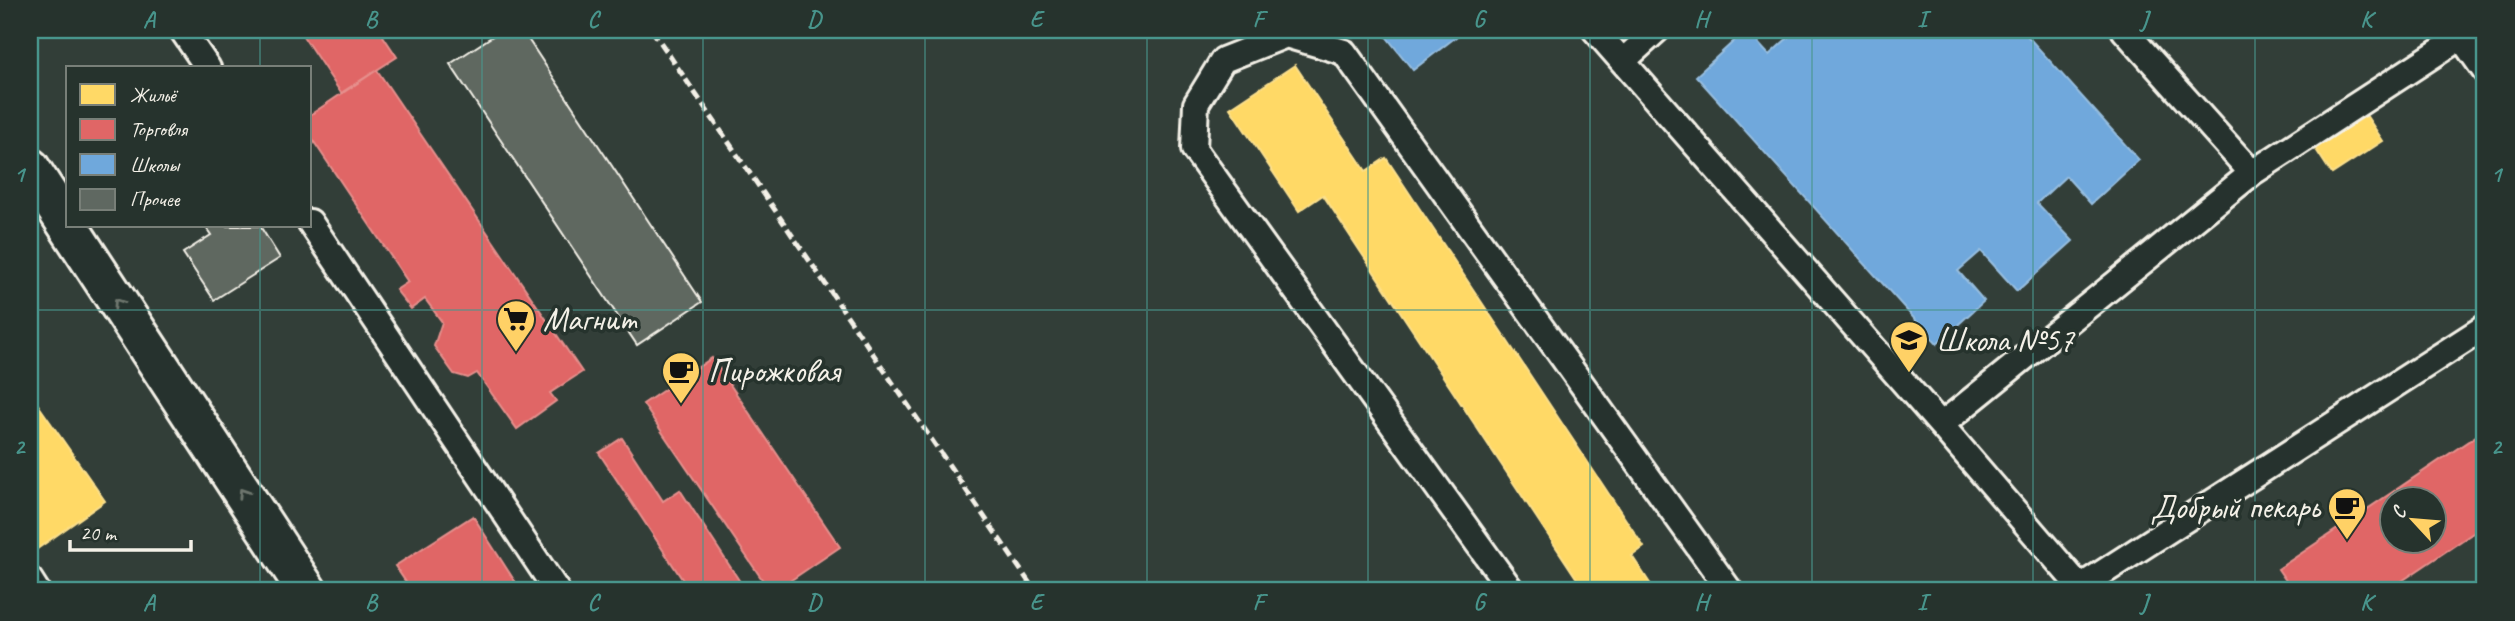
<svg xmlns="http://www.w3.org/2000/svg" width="2515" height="621" viewBox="0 0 2515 621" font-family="Caveat,sans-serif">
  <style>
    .homes { fill: #ffd966; stroke: #fce08d; stroke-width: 2 }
    .shops { fill: #e06666; stroke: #e6908d; stroke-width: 2; fill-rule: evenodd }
    .schools { fill: #6fa8dc; stroke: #97bee0; stroke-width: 2 }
    .building { fill: #5f6861; stroke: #f4f1e8; stroke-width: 2 }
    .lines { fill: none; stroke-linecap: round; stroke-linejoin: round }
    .service-casing { stroke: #f4f1e8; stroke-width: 30 }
    .primary-casing { stroke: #f4f1e8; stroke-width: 44 }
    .service { stroke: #26332d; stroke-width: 24 }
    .primary { stroke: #26332d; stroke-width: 38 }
    .rail { stroke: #f4f1e8; stroke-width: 5; stroke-dasharray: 10 5; stroke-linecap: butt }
    .oneway { stroke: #6e766e }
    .grid { fill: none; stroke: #48958c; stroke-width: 2; stroke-opacity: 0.55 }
    .labels { text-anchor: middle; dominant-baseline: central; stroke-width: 7; stroke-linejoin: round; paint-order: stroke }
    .poi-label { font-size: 33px; fill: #f4f1e8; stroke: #26332d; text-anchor: start }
    .neatline { fill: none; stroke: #48958c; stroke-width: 2.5 }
    .grid-label { font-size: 23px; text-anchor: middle; font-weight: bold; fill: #48958c }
  </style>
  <rect width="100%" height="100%" fill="#323e38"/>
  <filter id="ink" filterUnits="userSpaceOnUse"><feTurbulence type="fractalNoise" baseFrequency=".0143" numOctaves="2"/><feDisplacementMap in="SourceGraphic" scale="14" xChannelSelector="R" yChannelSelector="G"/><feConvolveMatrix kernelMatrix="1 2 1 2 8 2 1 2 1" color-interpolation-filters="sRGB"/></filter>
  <g filter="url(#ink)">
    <!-- homes -->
    <path class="homes" d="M 1295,65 L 1366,171 L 1386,158 L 1644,547 L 1632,556 L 1655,591 L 1565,591 L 1579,582 L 1323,195 L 1299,211 L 1230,108 Z
      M 2364,112 L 2383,141 L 2332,174 L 2313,145 Z
      M 30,393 L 105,501 L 37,549 L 30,538 Z"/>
    <!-- shops -->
    <path class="shops" d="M 299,30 L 379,30 L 397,57 L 341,93 Z
      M 377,70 L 582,372 L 550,393 L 556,401 L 517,429 L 477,373 L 468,378 L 454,374 L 434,346 L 442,322 L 425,299 L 411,309 L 396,290 L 408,282 L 310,136 L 310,115 Z
      M 712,358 L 840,547 L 775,591 L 770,591 L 643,404 Z
      M 2485,430 L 2485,525 L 2387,591 L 2293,591 L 2278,569 ZM 2392,498 L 2434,498 L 2434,540 L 2392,540 Z
      M 622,438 L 663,501 L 680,490 L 746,591 L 690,591 L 599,453 Z
      M 473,516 L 521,591 L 412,591 L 395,566 Z"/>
    <!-- schools -->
    <path class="schools" d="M 1381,30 L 1465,30 L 1413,70 Z
      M 1746,30 L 1769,55 L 1792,34 L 1789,30 L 2022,30 L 2139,160 L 2091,204 L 2066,176 L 2037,203 L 2073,241 L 2017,291 L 1981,251 L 1958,271 L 1984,301 L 1937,344 L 1696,76 Z"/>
    <!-- building -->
    <path class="building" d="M 502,30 L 522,30 L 702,302 L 637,345 L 450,64 Z
      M 205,226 L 260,226 L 280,258 L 214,300 L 183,253 L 211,235 Z"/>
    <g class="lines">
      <defs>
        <path id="service" d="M 182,30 L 208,68
          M 1595,30 L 1941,425 L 2252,173 L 2461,37
          M 2124,30 L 2252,173
          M 2456,30 L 2485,71
          M 1623,61 L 1657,30
          M 310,222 L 557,591
          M 1941,425 L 2080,587
          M 30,580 L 37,591
          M 1512,591 L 1194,149 L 1196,104 L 1223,60 L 1286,35 L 1344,52 L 1730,591
          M 2074,591 L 2485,327"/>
        <path id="primary" d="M 30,168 L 307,591"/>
      </defs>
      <!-- service casing -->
      <use href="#service" class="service-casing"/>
      <!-- primary casing -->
      <use href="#primary" class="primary-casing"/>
      <!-- service -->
      <use href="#service" class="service"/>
      <!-- primary -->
      <use href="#primary" class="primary"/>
      <!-- rail -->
      <path class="rail" d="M 652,30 L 1035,591"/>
    </g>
    <!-- one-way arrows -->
    <defs><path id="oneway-chevron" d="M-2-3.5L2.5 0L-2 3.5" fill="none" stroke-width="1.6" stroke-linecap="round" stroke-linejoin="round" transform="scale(1.75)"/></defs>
    <g class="oneway">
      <use href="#oneway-chevron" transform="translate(118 303) rotate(-123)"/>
      <use href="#oneway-chevron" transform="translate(243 493) rotate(-123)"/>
    </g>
  </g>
  <!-- grid -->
  <path class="grid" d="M 260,30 L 260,68M 482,30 L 482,591M 703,30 L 703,591M 925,30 L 925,591M 1147,30 L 1147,591M 1368,30 L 1368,591M 1590,30 L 1590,591M 1812,30 L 1812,591M 2033,30 L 2033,591M 2255,30 L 2255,591M 260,226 L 260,591M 30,310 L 2485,310"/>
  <!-- icons -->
  <defs>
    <symbol id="supermarket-pin" viewBox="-11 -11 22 30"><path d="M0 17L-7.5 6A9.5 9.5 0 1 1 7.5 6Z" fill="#ffd166" stroke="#26332d"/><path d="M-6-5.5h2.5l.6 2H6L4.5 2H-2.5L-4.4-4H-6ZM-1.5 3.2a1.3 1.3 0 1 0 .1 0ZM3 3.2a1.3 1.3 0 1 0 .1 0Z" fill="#111"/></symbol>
    <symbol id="school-pin" viewBox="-11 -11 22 30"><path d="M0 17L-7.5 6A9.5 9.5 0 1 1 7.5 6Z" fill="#ffd166" stroke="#26332d"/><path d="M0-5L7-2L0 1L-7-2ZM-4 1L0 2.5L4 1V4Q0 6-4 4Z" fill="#111"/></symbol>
    <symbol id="cafe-pin" viewBox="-11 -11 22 30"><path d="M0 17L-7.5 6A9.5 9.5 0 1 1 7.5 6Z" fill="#ffd166" stroke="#26332d"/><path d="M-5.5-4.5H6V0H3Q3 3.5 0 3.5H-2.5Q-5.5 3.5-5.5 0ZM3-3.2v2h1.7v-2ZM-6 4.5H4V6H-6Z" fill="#111"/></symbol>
  </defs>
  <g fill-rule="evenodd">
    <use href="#supermarket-pin" x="494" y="297" width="44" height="60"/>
    <use href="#school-pin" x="1887" y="318" width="44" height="60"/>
    <use href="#cafe-pin" x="659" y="349" width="44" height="60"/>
    <use href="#cafe-pin" x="2325" y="485" width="44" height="60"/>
  </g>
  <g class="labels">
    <!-- poi labels -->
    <g class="poi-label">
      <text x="543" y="319">Магнит</text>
      <text x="1936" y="340">Школа №57</text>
      <text x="708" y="371">Пирожковая</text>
      <text x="2320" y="507" text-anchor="end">Добрый пекарь</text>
    </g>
  </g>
  <!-- margin -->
  <rect width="2515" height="621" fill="none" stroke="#26332d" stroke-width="77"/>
  <!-- legend -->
  <rect x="66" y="66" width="245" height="161" fill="#26332d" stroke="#787f78" stroke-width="2"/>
  <rect x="80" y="84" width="35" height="21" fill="#ffd966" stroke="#787f78" stroke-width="2"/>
  <text x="130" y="102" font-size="21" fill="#f4f1e8">Жильё</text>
  <rect x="80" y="119" width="35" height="21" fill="#e06666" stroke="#787f78" stroke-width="2"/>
  <text x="130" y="136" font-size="21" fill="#f4f1e8">Торговля</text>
  <rect x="80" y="154" width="35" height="21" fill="#6fa8dc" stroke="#787f78" stroke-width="2"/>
  <text x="130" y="172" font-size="21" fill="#f4f1e8">Школы</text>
  <rect x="80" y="189" width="35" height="21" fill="#5f6861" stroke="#787f78" stroke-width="2"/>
  <text x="130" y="206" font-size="21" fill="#f4f1e8">Прочее</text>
  <!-- north arrow -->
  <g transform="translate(2413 520) rotate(296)"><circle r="33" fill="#26332d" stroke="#787f78" stroke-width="2"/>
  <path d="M0-5L12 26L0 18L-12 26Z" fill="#ffd166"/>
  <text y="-10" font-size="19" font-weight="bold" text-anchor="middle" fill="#f4f1e8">С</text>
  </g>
  <!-- scale -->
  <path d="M70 540v10h121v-10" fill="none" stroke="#f4f1e8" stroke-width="3.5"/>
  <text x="80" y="540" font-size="21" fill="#f4f1e8" stroke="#26332d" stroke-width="5" paint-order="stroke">20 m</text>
  <rect x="38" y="38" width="2438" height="544" class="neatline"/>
  <g class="grid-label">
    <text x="149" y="27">A</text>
    <text x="371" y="27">B</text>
    <text x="593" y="27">C</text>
    <text x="814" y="27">D</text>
    <text x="1036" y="27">E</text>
    <text x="1258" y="27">F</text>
    <text x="1479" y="27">G</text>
    <text x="1701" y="27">H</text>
    <text x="1922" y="27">I</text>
    <text x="2144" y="27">J</text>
    <text x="2366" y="27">K</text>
    <text x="19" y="182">1</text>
    <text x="2496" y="182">1</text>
    <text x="19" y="454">2</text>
    <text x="2496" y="454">2</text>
    <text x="149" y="610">A</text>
    <text x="371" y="610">B</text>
    <text x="593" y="610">C</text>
    <text x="814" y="610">D</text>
    <text x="1036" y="610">E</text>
    <text x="1258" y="610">F</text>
    <text x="1479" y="610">G</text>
    <text x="1701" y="610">H</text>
    <text x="1922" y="610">I</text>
    <text x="2144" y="610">J</text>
    <text x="2366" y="610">K</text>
  </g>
</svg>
